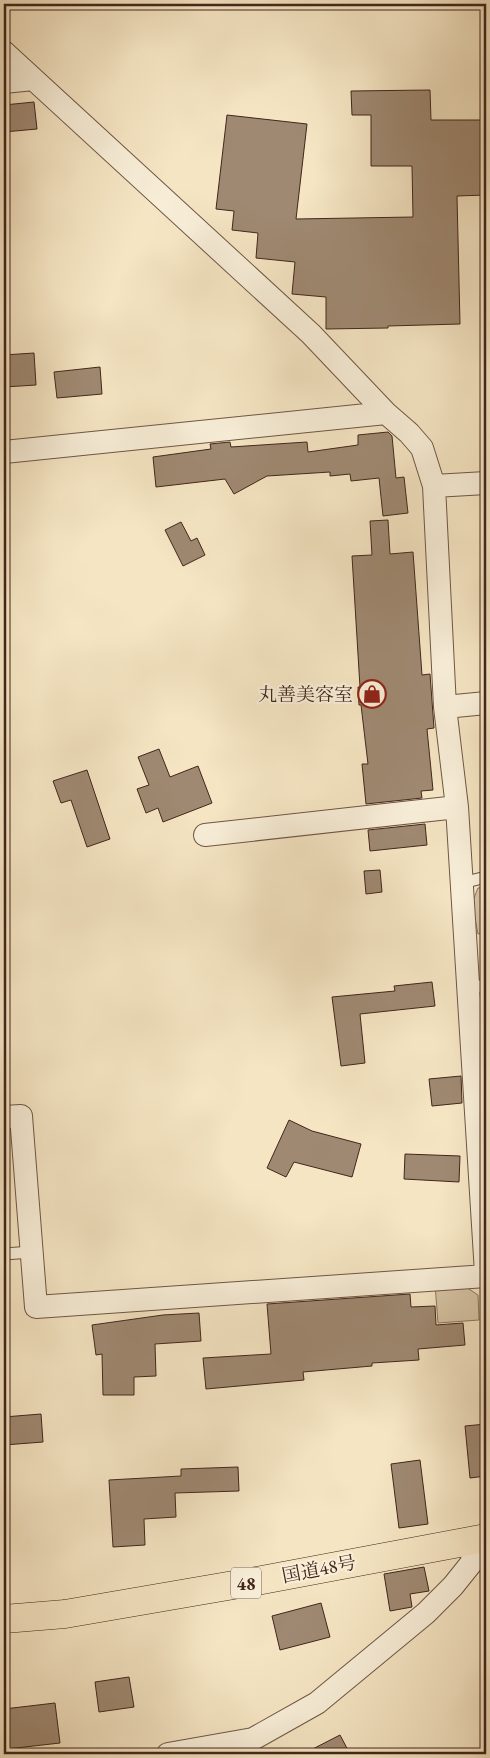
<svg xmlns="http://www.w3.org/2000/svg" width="490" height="1758" viewBox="0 0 490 1758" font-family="'EB Garamond','Noto Serif JP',serif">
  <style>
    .green { fill: #d7c5a6; stroke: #8c7660 }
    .building { fill: #9f8972; stroke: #42261b }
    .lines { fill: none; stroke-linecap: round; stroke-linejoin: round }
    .service-casing { stroke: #6f5645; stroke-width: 13 }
    .minor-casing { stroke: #6f5645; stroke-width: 24 }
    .trunk-casing { stroke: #42261b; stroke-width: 29 }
    .service { stroke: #f8eed8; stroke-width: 11 }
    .minor { stroke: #f8eed8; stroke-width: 22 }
    .trunk { stroke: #f5e5c3; stroke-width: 28 }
    .labels { text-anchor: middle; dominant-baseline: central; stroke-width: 4.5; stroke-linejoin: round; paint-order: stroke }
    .shield { fill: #f8eed8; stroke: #796254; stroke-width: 1 }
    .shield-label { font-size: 18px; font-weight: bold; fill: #42261b }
    .poi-label { font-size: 19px; fill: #42261b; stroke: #f8eed8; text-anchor: end }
    .street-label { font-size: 19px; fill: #42261b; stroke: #f8eed8 }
  </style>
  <rect width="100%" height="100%" fill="#f5e5c3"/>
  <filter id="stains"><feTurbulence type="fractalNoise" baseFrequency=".004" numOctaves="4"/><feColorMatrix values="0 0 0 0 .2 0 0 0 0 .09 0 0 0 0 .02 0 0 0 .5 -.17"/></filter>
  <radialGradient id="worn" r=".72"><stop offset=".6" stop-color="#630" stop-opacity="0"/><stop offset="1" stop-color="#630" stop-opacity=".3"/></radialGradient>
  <!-- green -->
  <path class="green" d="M 486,887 L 486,933 L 478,934 L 472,903 L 478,888 Z
    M 460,1283 L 478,1295 L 479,1320 L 438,1323 L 435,1284 Z"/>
  <!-- building -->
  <path class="building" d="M 430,90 L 431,120 L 486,120 L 486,195 L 457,196 L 460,324 L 388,326 L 388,328 L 326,329 L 326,297 L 292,294 L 295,262 L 256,258 L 258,233 L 232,230 L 234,211 L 216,209 L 227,115 L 307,124 L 296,219 L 413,217 L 412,166 L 371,166 L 371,115 L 352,115 L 351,91 Z
    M 34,102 L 37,129 L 4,132 L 4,105 Z
    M 34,353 L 36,385 L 4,387 L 4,355 Z
    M 100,367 L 102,394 L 57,398 L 54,372 Z
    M 388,432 L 392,436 L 396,478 L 404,477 L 408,513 L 383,516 L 379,478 L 351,481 L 350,474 L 330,476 L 330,472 L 267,476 L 234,494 L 225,479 L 156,487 L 153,457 L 211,449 L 210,444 L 230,442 L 231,447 L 307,442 L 308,452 L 358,445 L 358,435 Z
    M 388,520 L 390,554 L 413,552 L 422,675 L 430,674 L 434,728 L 427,729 L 433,790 L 421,791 L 422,798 L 366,804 L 362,764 L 368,764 L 361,705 L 359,705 L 358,687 L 360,687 L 352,556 L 372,555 L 370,521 Z
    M 181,522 L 191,541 L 197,538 L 205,555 L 183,566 L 165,530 Z
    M 159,749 L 170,777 L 198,766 L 212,803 L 163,822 L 158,808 L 146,813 L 137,789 L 149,785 L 138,757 Z
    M 87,770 L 110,839 L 87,847 L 71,800 L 61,803 L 53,781 Z
    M 425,824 L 427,845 L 370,851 L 368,830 Z
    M 380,870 L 382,892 L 366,894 L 364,871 Z
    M 432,982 L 435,1006 L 360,1014 L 365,1063 L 341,1066 L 332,997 L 395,991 L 394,986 Z
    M 461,1076 L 462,1103 L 432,1106 L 429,1079 Z
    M 289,1120 L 312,1131 L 361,1144 L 352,1177 L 294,1162 L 286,1177 L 267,1168 Z
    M 405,1154 L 460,1156 L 459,1182 L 404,1179 Z
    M 410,1294 L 411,1307 L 435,1306 L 436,1325 L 463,1323 L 465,1345 L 418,1349 L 419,1360 L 372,1363 L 372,1366 L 303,1372 L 304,1380 L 206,1389 L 203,1358 L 271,1354 L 267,1304 Z
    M 199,1313 L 201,1341 L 155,1344 L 156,1376 L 134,1377 L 134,1395 L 103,1395 L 102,1354 L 96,1355 L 92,1325 L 163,1315 Z
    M 41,1414 L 43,1442 L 4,1445 L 4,1417 Z
    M 486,1424 L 486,1476 L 470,1478 L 465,1426 Z
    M 420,1460 L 428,1524 L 399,1528 L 391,1464 Z
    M 238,1467 L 239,1491 L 175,1493 L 176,1517 L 144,1519 L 145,1545 L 113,1547 L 109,1480 L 181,1476 L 181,1469 Z
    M 424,1567 L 429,1591 L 410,1594 L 412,1607 L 390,1611 L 384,1574 Z
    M 321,1603 L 330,1637 L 280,1650 L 272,1616 Z
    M 129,1677 L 134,1707 L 99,1712 L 95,1682 Z
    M 55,1703 L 60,1743 L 7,1749 L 4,1709 Z
    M 340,1735 L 350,1754 L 303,1754 Z"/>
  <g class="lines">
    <defs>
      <path id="service" d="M 462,883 L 486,877
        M 469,988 L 486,985
        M 4,1254 L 32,1252"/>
      <path id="minor" d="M 4,52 L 311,334 L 386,413 L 409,433 L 422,448 L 434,486 L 445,707 L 457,807 L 486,1273
        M 4,82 L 33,79
        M 4,452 L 386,413
        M 434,486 L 486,483
        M 445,707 L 486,703
        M 205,835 L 457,807
        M 4,1117 L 21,1116 L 36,1307 L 486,1276
        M 168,1754 L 253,1739 L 317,1703 L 426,1613 L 453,1586 L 473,1561 L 470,1542"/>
      <path id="trunk" d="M 4,1619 L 65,1614 L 251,1582 L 486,1538"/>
    </defs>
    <!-- service casing -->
    <use href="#service" class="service-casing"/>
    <!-- minor casing -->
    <use href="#minor" class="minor-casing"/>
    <!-- trunk casing -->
    <use href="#trunk" class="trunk-casing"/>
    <!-- service -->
    <use href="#service" class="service"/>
    <!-- minor -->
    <use href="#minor" class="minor"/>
    <!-- trunk -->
    <use href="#trunk" class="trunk"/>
  </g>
  <!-- icons -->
  <defs>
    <symbol id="shop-ring" viewBox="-11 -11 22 22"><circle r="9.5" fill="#f8eed8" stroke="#8f2418" stroke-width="1.5"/><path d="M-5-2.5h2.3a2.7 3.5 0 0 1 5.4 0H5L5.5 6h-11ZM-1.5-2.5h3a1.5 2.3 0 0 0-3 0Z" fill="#8f2418"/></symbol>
  </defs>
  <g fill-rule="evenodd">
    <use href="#shop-ring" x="356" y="678" width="32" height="32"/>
  </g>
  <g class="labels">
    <!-- shield labels -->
    <rect class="shield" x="231" y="1567.5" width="30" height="31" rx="4"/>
    <g class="shield-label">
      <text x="246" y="1583">48</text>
    </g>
    <!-- poi labels -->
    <g class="poi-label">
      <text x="353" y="694">丸善美容室</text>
    </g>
    <!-- street labels -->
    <g class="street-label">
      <text transform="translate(319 1569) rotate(-11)">国道48号</text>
    </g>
  </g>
  <!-- margin -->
  <rect width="490" height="1758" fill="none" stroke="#f5e5c3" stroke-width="20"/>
  <rect x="5" y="5" width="480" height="1748" fill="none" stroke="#42261b" stroke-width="2.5"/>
  <rect x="10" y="10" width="470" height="1738" fill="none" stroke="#42261b"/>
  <rect width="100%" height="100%" filter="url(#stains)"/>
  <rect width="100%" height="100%" fill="url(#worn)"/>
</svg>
